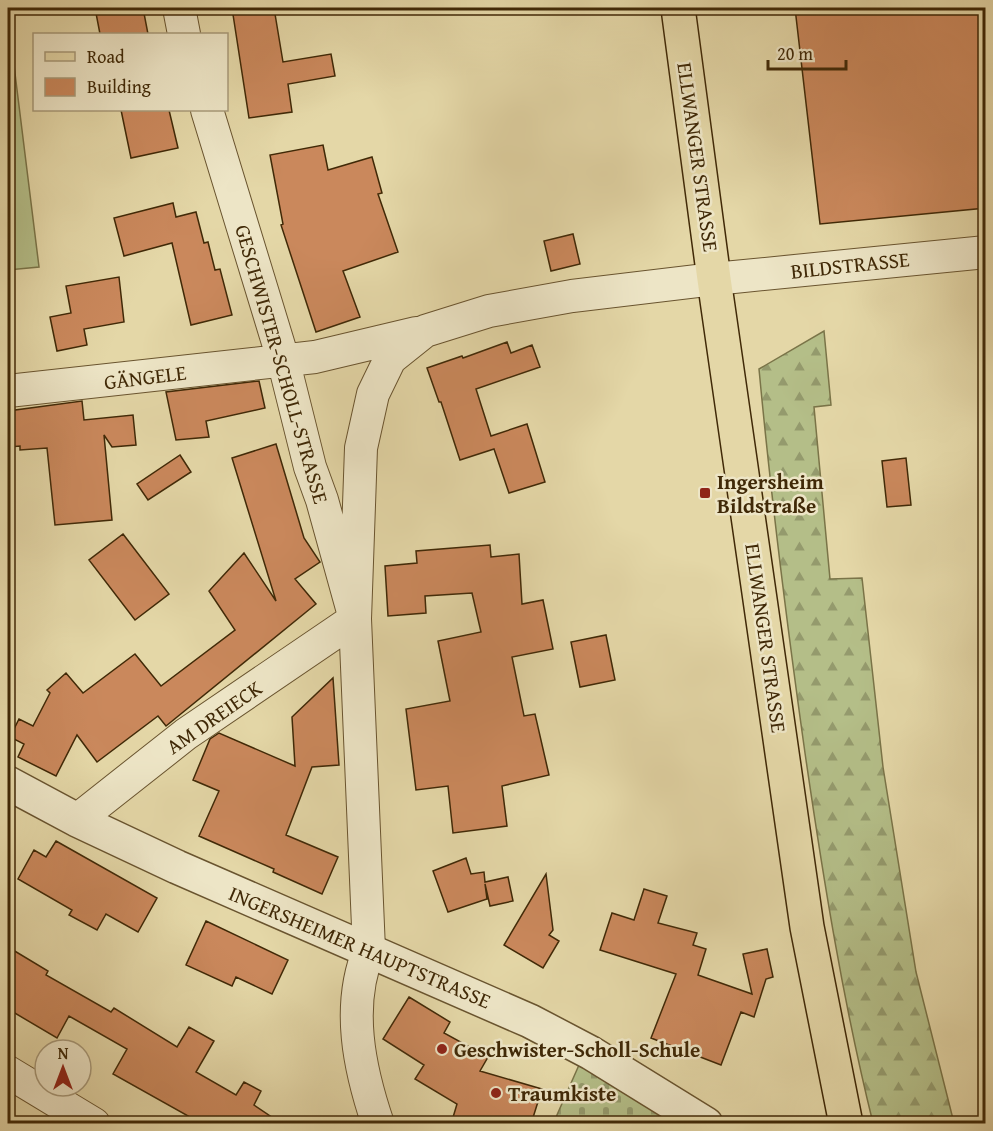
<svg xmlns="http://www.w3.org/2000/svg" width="993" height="1131" viewBox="0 0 993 1131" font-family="'Gentium Book Plus',serif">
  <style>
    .green { fill: #b4be88; stroke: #7a7448; stroke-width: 1.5 }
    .forest { fill: url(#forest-firs); stroke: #7a7448; stroke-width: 1.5 }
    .cemetery { fill: url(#cemetery-stones); stroke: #7a7448; stroke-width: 1.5 }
    .building { fill: #ca885c; stroke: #402907; stroke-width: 1.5 }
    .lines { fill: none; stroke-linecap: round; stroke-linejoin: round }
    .minor-casing { stroke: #69542f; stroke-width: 34 }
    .tertiary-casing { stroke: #69542f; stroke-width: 36 }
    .primary-casing { stroke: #402907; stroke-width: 36 }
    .minor { stroke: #ede5c6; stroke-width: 32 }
    .tertiary { stroke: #ede5c6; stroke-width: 33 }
    .primary { stroke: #e4d7a7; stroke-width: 33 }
    .poi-dot { fill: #8f2418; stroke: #ede5c6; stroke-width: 2 }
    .labels { text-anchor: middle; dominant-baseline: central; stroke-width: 5; stroke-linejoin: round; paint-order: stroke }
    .street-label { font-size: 21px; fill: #402907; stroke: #ede5c6 }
    .poi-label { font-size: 21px; font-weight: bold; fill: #402907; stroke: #ede5c6; text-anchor: start }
  </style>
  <defs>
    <pattern id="forest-firs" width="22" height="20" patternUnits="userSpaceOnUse" patternTransform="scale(1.5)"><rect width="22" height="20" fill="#b4be88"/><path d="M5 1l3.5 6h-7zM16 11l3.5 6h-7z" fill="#949a6d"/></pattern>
    <pattern id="cemetery-stones" width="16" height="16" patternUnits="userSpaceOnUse" patternTransform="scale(1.5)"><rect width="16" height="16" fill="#b4be88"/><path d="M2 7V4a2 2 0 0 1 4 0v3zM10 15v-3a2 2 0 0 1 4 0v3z" fill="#949a6d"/></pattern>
  </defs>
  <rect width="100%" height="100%" fill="#e4d7a7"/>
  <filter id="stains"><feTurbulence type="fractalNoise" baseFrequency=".00333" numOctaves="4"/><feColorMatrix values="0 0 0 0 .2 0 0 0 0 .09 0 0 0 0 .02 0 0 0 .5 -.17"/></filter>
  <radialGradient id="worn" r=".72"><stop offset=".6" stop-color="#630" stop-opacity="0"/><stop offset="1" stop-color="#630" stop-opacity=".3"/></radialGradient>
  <!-- green -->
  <path class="green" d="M 8,17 L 39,267 L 8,270 Z"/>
  <!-- forest -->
  <path class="forest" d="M 824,331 L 831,405 L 814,407 L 830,579 L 862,578 L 883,767 L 916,972 L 954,1123 L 873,1123 C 843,1002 823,877 805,753 C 787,625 771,497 759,369 Z"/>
  <!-- cemetery -->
  <path class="cemetery" d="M 579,1065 L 679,1123 L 553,1124 Z"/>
  <!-- building -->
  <path class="building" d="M 95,8 L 143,8 L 148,34 L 100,34 Z
    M 232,8 L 274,8 L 283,62 L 331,54 L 335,76 L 288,84 L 292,112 L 249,118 Z
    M 795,8 L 986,8 L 986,208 L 820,224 Z
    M 121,110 L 169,110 L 178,148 L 131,158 Z
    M 323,145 L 328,170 L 372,157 L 382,193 L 378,194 L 398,252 L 343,271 L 360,317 L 316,332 L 281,225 L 283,224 L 270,155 Z
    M 173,203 L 176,217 L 196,212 L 204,243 L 208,242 L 215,270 L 220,269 L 232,315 L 191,325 L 172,243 L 124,256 L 114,218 Z
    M 573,234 L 580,264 L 551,271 L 544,241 Z
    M 119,277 L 124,322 L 84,329 L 87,345 L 57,351 L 50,317 L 71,313 L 66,286 Z
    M 507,342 L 511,353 L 532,345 L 540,367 L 476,389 L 491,436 L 527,424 L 545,482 L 509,493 L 494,449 L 460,460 L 441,402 L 439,402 L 427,368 L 462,356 L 463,358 Z
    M 259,381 L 265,408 L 206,421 L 209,437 L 176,440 L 166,392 Z
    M 82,401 L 84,420 L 133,415 L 136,445 L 112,447 L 104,435 L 112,520 L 55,525 L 47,448 L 20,450 L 20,446 L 9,447 L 8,411 Z
    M 276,444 L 304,538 L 320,562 L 295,579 L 316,604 L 166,726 L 158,716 L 97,762 L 77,735 L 56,776 L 18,757 L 24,744 L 10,737 L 19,719 L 33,726 L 50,693 L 47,690 L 66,673 L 83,693 L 135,654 L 161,686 L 235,630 L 209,591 L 244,553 L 276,601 L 232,458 Z
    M 180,455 L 191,472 L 148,500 L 137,484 Z
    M 906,458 L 911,505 L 887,507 L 882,461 Z
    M 123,534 L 169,594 L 135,620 L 89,560 Z
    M 490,545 L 491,557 L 519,554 L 522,604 L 543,600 L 553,649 L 512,657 L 524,716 L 535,714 L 549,775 L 502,786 L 507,826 L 453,833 L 448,786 L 416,790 L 406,709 L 450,701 L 438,641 L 481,632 L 472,593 L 425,596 L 426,613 L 388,616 L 385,566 L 417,563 L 416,551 Z
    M 606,635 L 615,680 L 580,687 L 571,642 Z
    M 333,678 L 339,765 L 312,767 L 286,835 L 338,857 L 322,894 L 273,872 L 274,869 L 199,836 L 219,791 L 193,780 L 210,739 L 219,733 L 295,766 L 292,717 Z
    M 56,841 L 157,898 L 138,932 L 106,914 L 97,930 L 69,915 L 72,910 L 18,879 L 34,850 L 46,857 Z
    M 466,858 L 471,874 L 484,872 L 485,882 L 508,877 L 513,901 L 490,906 L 485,884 L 487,899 L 448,912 L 433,871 Z
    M 546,874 L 553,930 L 549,935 L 559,941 L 543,968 L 504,945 Z
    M 644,889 L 667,896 L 658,923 L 697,933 L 693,945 L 706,949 L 698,975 L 752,994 L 743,954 L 767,949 L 773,977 L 766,979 L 754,1017 L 741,1012 L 721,1065 L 651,1038 L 676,974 L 600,950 L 612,913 L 634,920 Z
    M 206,921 L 288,960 L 272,994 L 236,977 L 232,986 L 186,965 Z
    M 8,947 L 48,971 L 46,975 L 111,1012 L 114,1008 L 177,1047 L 189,1027 L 214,1041 L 196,1072 L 236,1095 L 244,1082 L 261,1091 L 254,1105 L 282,1124 L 186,1124 L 190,1117 L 113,1074 L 127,1049 L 69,1016 L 57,1038 L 8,1009 Z
    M 409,997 L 450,1022 L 444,1033 L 488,1057 L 480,1071 L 542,1089 L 531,1124 L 451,1124 L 457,1104 L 415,1079 L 424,1065 L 383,1039 Z"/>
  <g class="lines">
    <defs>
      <path id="minor" d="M 179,8 L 184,34
        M 207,110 L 283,359 L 310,467 L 322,500 L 355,619 L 369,950 C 346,1006 359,1068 378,1124
        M 8,391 L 315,357 L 416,333
        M 77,820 L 186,734 L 355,619 L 361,448 L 373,394 L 390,359 L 425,331 L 489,311 L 572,296 L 714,279 L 986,252
        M 8,1072 L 94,1124"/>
      <path id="tertiary" d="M 8,783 L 77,820 L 177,867 L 530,1021 L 591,1053 L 706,1124"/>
      <path id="primary" d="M 678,8 L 714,279 L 807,927 L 846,1124"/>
    </defs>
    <!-- minor casing -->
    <use href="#minor" class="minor-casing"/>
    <!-- tertiary casing -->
    <use href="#tertiary" class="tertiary-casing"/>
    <!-- primary casing -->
    <use href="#primary" class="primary-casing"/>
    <!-- minor -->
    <use href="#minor" class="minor"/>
    <!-- tertiary -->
    <use href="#tertiary" class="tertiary"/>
    <!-- primary -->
    <use href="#primary" class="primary"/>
  </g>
  <!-- markers -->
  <g class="poi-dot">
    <rect x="699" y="487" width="12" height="12" rx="3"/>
    <circle cx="442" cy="1049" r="6"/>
    <circle cx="496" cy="1093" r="6"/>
  </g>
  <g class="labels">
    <!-- street labels -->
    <g class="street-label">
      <text transform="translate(698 157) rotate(82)">ELLWANGER STRASSE</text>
      <text transform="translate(850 265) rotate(-6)">BILDSTRASSE</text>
      <text transform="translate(282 364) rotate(74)">GESCHWISTER-SCHOLL-STRASSE</text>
      <text transform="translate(145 377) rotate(-7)">GÄNGELE</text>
      <text transform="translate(766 638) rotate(82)">ELLWANGER STRASSE</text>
      <text transform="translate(214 717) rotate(-35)">AM DREIECK</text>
      <text transform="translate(360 947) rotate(23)">INGERSHEIMER HAUPTSTRASSE</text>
    </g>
    <!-- poi labels -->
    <g class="poi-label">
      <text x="717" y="481">Ingersheim<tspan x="717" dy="24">Bildstraße</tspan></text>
      <text x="454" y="1049">Geschwister-Scholl-Schule</text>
      <text x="508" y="1093">Traumkiste</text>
    </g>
  </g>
  <!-- margin -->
  <rect width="993" height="1131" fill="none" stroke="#e4d7a7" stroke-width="30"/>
  <rect x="9" y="9" width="975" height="1113" fill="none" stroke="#402907" stroke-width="3"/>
  <rect x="15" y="15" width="963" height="1101" fill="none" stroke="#402907" stroke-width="1.5"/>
  <!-- legend -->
  <rect x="33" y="33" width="195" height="78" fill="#ede5c6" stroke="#a89a7a" stroke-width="1.5"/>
  <rect x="45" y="52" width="30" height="9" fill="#e4d7a7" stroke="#a89a7a" stroke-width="1.5"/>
  <text x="87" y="63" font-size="18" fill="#402907">Road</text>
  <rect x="45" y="78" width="30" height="18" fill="#ca885c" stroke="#a89a7a" stroke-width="1.5"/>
  <text x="87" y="93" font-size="18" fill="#402907">Building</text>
  <!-- north arrow -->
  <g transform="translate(63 1068)"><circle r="28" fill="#ede5c6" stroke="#a89a7a" stroke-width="1.5"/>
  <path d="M0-4.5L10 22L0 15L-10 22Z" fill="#8f2418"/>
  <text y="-9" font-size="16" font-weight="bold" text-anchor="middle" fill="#402907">N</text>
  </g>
  <!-- scale -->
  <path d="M768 60v9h78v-9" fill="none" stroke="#402907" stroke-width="3"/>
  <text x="777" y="60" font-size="18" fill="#402907" stroke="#ede5c6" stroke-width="4.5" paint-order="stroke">20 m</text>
  <rect width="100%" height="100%" filter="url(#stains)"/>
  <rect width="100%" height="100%" fill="url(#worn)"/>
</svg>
